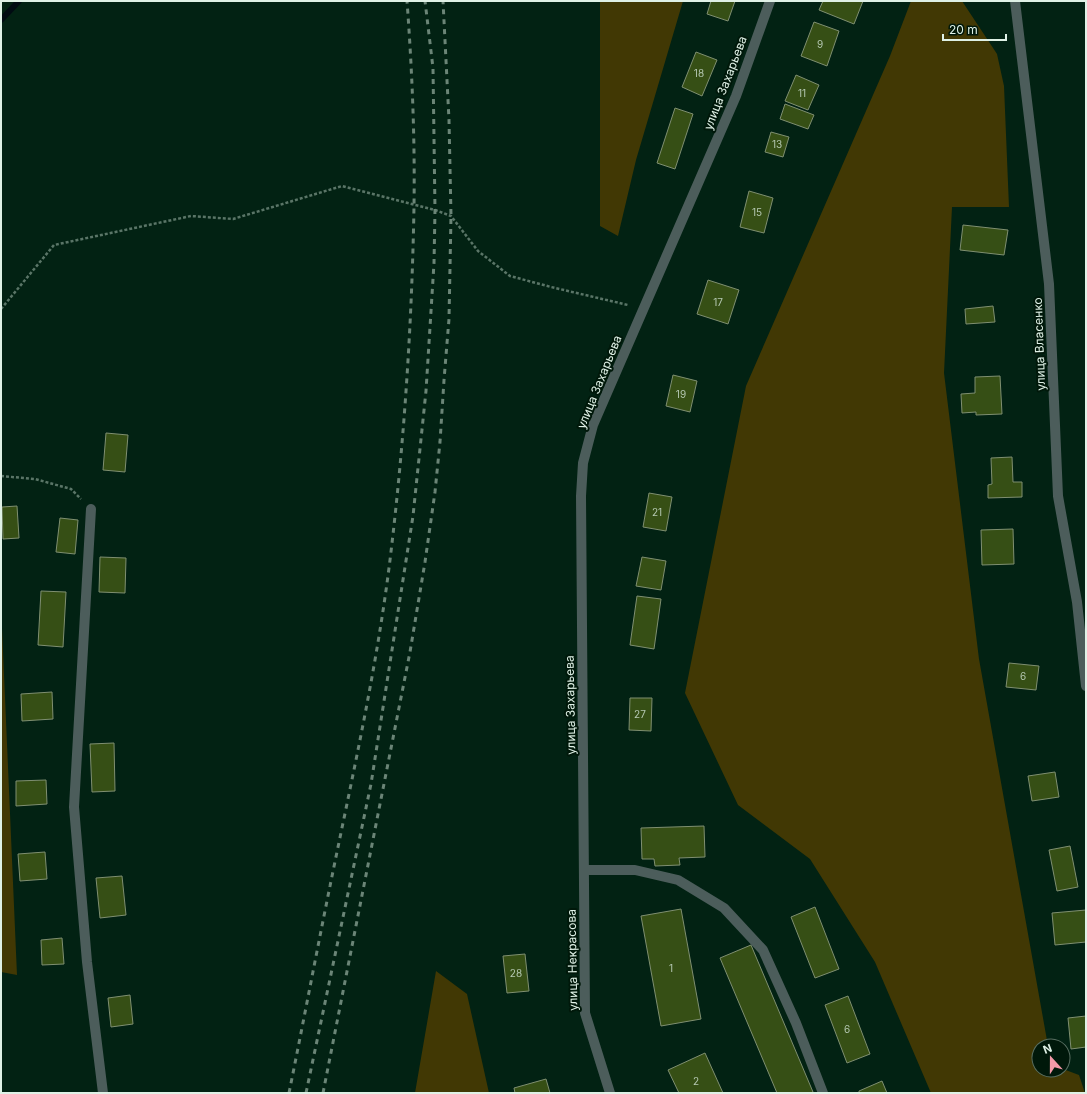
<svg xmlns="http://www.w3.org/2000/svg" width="1087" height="1094" viewBox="0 0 1087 1094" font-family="Inter,sans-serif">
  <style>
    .green { fill: #413804 }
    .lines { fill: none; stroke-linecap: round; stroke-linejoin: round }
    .stream { stroke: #000b12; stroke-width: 6 }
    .building { fill: #364f15; stroke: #7f8f71 }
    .path { stroke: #5a7567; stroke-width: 2.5; stroke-dasharray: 3 2; stroke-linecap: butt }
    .minor { stroke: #4c5d5b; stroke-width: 10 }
    .rail { stroke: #6b8577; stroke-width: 3; stroke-dasharray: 5 5; stroke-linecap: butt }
    .labels { text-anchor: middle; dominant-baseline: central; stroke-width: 4; stroke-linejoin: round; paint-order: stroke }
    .number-label { font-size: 10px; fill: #b5c8b2 }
    .street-label { font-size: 12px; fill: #dff1e6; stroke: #00180a }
  </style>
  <rect width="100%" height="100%" fill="#022213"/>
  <!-- green -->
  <path class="green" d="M 600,1 L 683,1 L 636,160 L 618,236 L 600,226 Z
    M 911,1 L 962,1 L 997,54 L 1004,86 L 1009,207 L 952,207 L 944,373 L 979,659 L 1048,1046 L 1039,1046 L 1039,1070 L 1063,1070 L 1063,1069 L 1079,1075 L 1085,1093 L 931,1093 L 875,962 L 810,859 L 738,805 L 685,693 L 746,386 L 890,56 Z
    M 1,605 L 17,975 L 1,972 Z
    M 436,971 L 467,994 L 489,1093 L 415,1093 Z"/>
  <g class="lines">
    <!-- stream -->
    <path class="stream" d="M 1,20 L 19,1"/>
  </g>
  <!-- building -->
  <path class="building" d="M 711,1 L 735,1 L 728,21 L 707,14 Z
    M 823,1 L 863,1 L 854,24 L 819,10 Z
    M 814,22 L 839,31 L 827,66 L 801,56 Z
    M 696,52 L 717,60 L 702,96 L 682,87 Z
    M 796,75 L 819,85 L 808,110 L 785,101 Z
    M 785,104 L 814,115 L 808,129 L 780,119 Z
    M 675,108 L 693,114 L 675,169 L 657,163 Z
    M 771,132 L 789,137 L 783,157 L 765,152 Z
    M 749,191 L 773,198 L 764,233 L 740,227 Z
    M 963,225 L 1008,230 L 1004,255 L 960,250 Z
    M 708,280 L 739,290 L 728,324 L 697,314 Z
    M 993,306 L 995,322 L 966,324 L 965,309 Z
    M 673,375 L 697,381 L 690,412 L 666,406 Z
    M 1000,376 L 1002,414 L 976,415 L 976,412 L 962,413 L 961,394 L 975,393 L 975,377 Z
    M 106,433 L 128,435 L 125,472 L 103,470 Z
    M 1012,457 L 1013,482 L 1022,482 L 1022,497 L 988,498 L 988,485 L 992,484 L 991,458 Z
    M 649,493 L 672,497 L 666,531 L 643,527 Z
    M 17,506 L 19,538 L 3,539 L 2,507 Z
    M 60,518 L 78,520 L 75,554 L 56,552 Z
    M 1013,529 L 1014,564 L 982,565 L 981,530 Z
    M 100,557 L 126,558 L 125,593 L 99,592 Z
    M 642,557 L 666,561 L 661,590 L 636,586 Z
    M 41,591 L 66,592 L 63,647 L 38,645 Z
    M 637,596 L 661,599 L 654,649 L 630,645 Z
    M 1009,663 L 1039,666 L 1036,690 L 1006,687 Z
    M 52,692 L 53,719 L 22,721 L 21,694 Z
    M 630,698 L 652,698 L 651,731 L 629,730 Z
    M 114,743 L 115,791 L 92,792 L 90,744 Z
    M 1055,772 L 1059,797 L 1032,801 L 1028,776 Z
    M 46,780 L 47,804 L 16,806 L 16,781 Z
    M 704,826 L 705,857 L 679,858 L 680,865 L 655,866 L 654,859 L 642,859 L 641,828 Z
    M 1070,846 L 1078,887 L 1057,891 L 1049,850 Z
    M 45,852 L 47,879 L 20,881 L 18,854 Z
    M 122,876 L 126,915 L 100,918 L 96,878 Z
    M 815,907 L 839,969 L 815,978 L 791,917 Z
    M 681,909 L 701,1019 L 661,1026 L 641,916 Z
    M 1086,910 L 1086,942 L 1055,945 L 1052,913 Z
    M 62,938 L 64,964 L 42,965 L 41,940 Z
    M 751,945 L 813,1092 L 810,1093 L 777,1093 L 720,958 Z
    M 525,954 L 529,991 L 507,993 L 503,956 Z
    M 130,995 L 133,1024 L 111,1027 L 108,998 Z
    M 848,996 L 870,1054 L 847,1063 L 825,1005 Z
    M 1086,1016 L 1086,1047 L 1071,1049 L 1068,1018 Z
    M 705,1053 L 723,1093 L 679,1093 L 668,1070 Z
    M 546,1079 L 550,1093 L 515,1093 L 514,1088 Z
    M 882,1081 L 887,1093 L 859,1093 L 859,1091 Z"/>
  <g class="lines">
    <!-- path -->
    <path class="path" d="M 1,309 L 54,245 L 191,216 L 233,219 L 342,186 L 435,210 L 451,216 L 478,251 L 510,276 L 551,287 L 628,305
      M 1,476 L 35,479 L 71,489 L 81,499"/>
    <!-- minor -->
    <path class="minor" d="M 1015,1 L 1049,284 L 1058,496 L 1077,602 L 1086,686
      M 91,509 L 74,807 L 87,962 L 103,1093
      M 584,870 L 635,870 L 678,880 L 724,908 L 763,950 L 796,1023 L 823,1093
      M 610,1093 L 585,1013 L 581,496 L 583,463 L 593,425 L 736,96 L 770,1"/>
    <!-- rail -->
    <path class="rail" d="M 289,1093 C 303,1024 316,955 330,886 C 353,773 379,659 392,543 C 405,431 412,318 414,206 C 415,138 412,69 407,1
      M 306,1093 L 371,784 L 413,516 L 426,391 L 434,263 L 435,210 L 433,68 L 425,1
      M 323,1093 L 410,652 L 425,562 L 435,492 L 440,442 L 444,380 L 449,319 L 451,216 L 449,120 L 443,1"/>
  </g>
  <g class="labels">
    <!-- number labels -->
    <g class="number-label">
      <text x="820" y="44">9</text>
      <text x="699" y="73">18</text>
      <text x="802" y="93">11</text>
      <text x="777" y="144">13</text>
      <text x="757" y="212">15</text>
      <text x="718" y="302">17</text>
      <text x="681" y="394">19</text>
      <text x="657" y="512">21</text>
      <text x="1023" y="676">6</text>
      <text x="640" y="714">27</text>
      <text x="671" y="968">1</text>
      <text x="516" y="973">28</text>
      <text x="847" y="1029">6</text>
      <text x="696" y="1081">2</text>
    </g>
    <!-- street labels -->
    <g class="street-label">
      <text transform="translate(725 83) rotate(-69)">улица Захарьева</text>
      <text transform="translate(1039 344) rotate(-92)">улица Власенко</text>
      <text transform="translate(599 382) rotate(-68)">улица Захарьева</text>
      <text transform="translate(570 705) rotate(-91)">улица Захарьева</text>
      <text transform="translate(572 960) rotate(-91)">улица Некрасова</text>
    </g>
  </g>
  <!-- border -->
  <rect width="1087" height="1094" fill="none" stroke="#dff1e6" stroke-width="4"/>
  <!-- north arrow -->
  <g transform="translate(1051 1058) rotate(339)"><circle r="19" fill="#00180a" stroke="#596f62"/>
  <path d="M0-3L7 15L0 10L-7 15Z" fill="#f39aa8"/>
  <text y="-6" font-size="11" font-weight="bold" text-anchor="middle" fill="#dff1e6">N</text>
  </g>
  <!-- scale -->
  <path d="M943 34v6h63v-6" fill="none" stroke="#dff1e6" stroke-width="2"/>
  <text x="949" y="34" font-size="12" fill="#dff1e6" stroke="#00180a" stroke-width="3" paint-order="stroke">20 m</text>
</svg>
